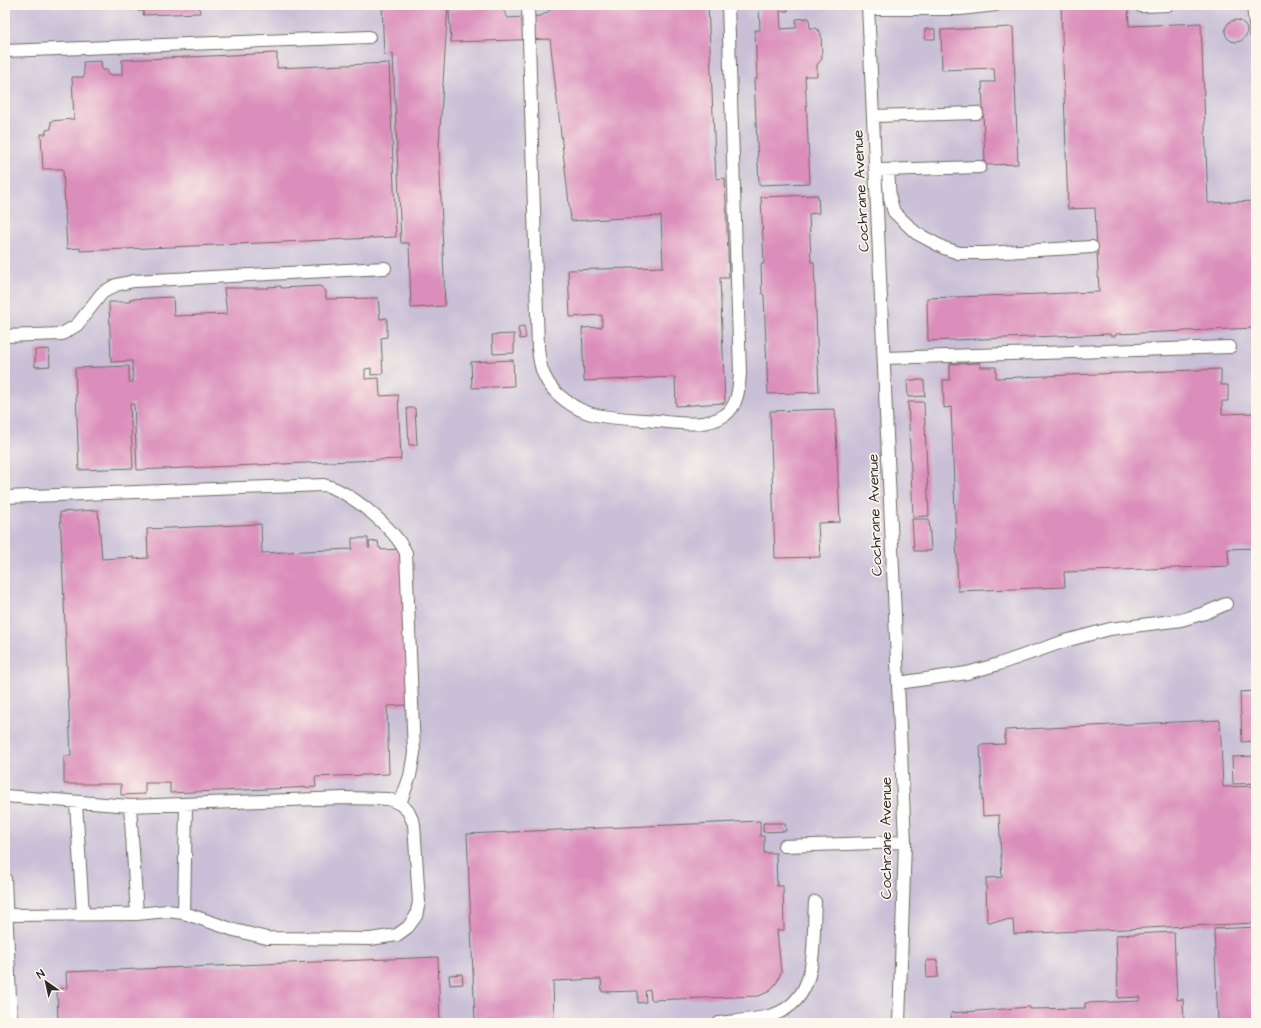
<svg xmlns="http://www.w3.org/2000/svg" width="1261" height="1028" viewBox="0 0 1261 1028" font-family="'Architects Daughter',sans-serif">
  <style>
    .industrial { fill: #c9bfd7 }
    .building { fill: #db8ebb }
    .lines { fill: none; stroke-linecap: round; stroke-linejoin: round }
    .service-casing { stroke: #706c62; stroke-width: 14 }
    .service { stroke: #fff; stroke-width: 12 }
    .labels { text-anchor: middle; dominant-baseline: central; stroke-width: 3.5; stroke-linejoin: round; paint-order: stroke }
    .street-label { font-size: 15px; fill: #2b2b2b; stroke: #fbf7ec }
  </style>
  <rect width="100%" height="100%" fill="#fbf7ec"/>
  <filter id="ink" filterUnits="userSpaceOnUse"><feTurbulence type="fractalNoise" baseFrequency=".025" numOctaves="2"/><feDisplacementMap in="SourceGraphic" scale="8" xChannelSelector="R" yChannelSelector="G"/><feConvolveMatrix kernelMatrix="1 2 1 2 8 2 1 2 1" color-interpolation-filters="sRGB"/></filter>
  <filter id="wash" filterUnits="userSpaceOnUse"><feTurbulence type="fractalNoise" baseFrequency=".012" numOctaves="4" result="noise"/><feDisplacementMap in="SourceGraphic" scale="16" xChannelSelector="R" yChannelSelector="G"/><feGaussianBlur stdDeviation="0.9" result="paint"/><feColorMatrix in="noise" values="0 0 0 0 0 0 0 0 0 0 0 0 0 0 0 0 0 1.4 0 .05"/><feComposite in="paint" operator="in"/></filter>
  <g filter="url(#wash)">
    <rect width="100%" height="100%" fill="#f0e5c8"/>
    <!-- industrial -->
    <path class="industrial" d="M 5,5 L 1256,5 L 1256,1023 L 5,1023 Z"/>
    <g id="blocks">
      <!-- building -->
      <path class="building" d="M 138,5 L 199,5 L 200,13 L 143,15 L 144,11 L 138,11 Z
        M 382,5 L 448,5 L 439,145 L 445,306 L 411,308 L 409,243 L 401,243 L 393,54 L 384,55 Z
        M 555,5 L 708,5 L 716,179 L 725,178 L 729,278 L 720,278 L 725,403 L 676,406 L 675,377 L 584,381 L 582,328 L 602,327 L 602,315 L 570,317 L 568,270 L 663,267 L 661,216 L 571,221 L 550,39 L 451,42 L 449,10 L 502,8 L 508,18 L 541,16 L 555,7 Z
        M 759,5 L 788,5 L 788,11 L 780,11 L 781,29 L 796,28 L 796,19 L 809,18 L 810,28 L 816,28 L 821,33 L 822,59 L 817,65 L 817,76 L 805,76 L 810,183 L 759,185 L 754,79 L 757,79 L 755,30 L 760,30 Z
        M 1061,5 L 1128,5 L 1129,26 L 1201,23 L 1208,203 L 1256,201 L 1256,328 L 1116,334 L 1116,336 L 1110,336 L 1110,334 L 928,341 L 927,298 L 1099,292 L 1095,208 L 1068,209 Z
        M1225 31a11 11 0 1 1 22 0a11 11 0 1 1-22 0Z
        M 1013,27 L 1018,164 L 985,165 L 982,82 L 995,82 L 994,68 L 942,70 L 941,30 Z
        M 925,29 L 935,29 L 935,39 L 925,39 Z
        M 277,53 L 277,68 L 389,63 L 396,237 L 80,251 L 80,248 L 67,249 L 63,169 L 43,169 L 41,134 L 46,134 L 46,130 L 51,129 L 51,121 L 74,119 L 72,77 L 84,77 L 83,62 L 101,61 L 102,70 L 108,70 L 108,75 L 122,75 L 122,60 Z
        M 818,195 L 819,213 L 809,214 L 811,262 L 814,262 L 819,392 L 768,394 L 764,295 L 762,294 L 761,264 L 764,264 L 761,197 Z
        M 281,286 L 281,288 L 320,286 L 326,291 L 326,299 L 378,298 L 380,319 L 387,318 L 387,337 L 381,338 L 383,374 L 371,375 L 371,368 L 365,369 L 365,379 L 379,378 L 380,396 L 398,395 L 401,459 L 137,470 L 134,404 L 130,404 L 133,468 L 79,470 L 75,368 L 129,366 L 129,382 L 133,382 L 132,361 L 111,362 L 109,302 L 130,302 L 130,299 L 173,297 L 174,316 L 227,314 L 224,288 L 268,288 L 268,287 Z
        M 524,326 L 526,338 L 520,339 L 518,327 Z
        M 514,334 L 514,353 L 493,354 L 492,335 Z
        M 49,349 L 50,366 L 35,367 L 35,350 Z
        M 513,360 L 514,386 L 472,388 L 471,362 Z
        M 980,363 L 980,367 L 996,367 L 996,378 L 1221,369 L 1221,385 L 1228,385 L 1228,401 L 1222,401 L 1222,414 L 1256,413 L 1256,548 L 1228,549 L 1229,566 L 1064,572 L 1065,587 L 958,591 L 951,407 L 944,408 L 943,380 L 950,380 L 950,364 Z
        M 907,380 L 924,380 L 925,396 L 908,397 Z
        M 908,402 L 924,402 L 929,516 L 913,517 Z
        M 407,408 L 415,408 L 417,445 L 409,445 Z
        M 835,409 L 840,522 L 818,523 L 820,557 L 775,558 L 770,411 Z
        M 98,510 L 102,559 L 134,557 L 134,559 L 148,558 L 147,529 L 261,524 L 262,553 L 352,549 L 352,538 L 368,538 L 368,548 L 370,548 L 369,542 L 378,541 L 379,548 L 381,548 L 381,550 L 402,549 L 408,705 L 387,706 L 389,774 L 315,777 L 316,787 L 170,793 L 170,783 L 145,783 L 145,794 L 121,795 L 121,784 L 64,784 L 64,756 L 71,756 L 60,512 Z
        M 912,519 L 929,519 L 931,551 L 914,551 Z
        M 1256,691 L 1256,741 L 1242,742 L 1240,692 Z
        M 1220,720 L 1223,787 L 1256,786 L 1256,923 L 1014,934 L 1013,920 L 987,922 L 986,878 L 1002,877 L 999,815 L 983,816 L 980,745 L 1005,744 L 1005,730 Z
        M 1254,756 L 1256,783 L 1233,784 L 1232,757 Z
        M 760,821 L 760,836 L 764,836 L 764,853 L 776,853 L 777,886 L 783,886 L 784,930 L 777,930 L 781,972 L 777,982 L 770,991 L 759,996 L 651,1000 L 650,990 L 645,991 L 646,1002 L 638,1003 L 638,991 L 602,992 L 601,979 L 553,981 L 554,1018 L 475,1021 L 467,834 Z
        M 763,823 L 785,823 L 786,831 L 763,832 Z
        M 1256,927 L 1256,1023 L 1218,1023 L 1214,929 Z
        M 1174,932 L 1177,1000 L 1183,999 L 1184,1023 L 952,1023 L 951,1013 L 1030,1007 L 1030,1009 L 1085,1008 L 1085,1003 L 1140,1001 L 1140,997 L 1118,998 L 1116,935 Z
        M 438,957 L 440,1023 L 58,1023 L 57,989 L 67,988 L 66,972 Z
        M 937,960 L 938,977 L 927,978 L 926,961 Z
        M 462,974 L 463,984 L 450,985 L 449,975 Z"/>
    </g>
  </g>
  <g filter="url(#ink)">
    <use href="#blocks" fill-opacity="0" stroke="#706c62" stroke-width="1"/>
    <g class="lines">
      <defs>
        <path id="service" d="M 528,5 L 538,348 C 539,357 540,367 544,375 C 552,394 576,411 596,415 C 615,419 637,419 657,421 C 679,423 706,428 725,415 C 738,406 739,387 740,373 L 728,5
          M 868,5 L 905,842 L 899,1023
          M 1253,5 L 1256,34
          M 1141,6 L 1168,5
          M 869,9 L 960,9 L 996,5
          M 5,51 L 369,37
          M 873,116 L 977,113
          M 881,170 L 980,167
          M 888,170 L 890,199 L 894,212 L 916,233 L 944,248 L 959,253 L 985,253 L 1092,247
          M 5,336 L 62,334 L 77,325 L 102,293 L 116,285 L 134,281 L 385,268
          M 885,358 L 1230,347
          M 5,497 L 324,485 C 350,491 395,529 406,553 L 414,753 L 410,776 L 400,804
          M 898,683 L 967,673 L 999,664 L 1065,641 L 1110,629 L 1181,620 L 1205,613 L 1226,604
          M 5,796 L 130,806 L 344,798 L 389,799 L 400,804 L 408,811 L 414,824 L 419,902 L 416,916 L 408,927 L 397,935 L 370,939 L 267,938 L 234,930 L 184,913 L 167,911 L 137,914 L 6,915
          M 76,803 L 83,914
          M 130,806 L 137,914
          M 784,846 L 905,842
          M 5,879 L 11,1023
          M 184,913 L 186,805
          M 719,1023 C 734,1021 750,1020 765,1017 C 821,1005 812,947 815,902"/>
      </defs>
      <!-- service casing -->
      <use href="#service" class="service-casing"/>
      <!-- service -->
      <use href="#service" class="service"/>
    </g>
  </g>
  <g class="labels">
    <!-- street labels -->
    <g class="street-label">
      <text transform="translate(861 191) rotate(-93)">Cochrane Avenue</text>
      <text transform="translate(875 515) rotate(-92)">Cochrane Avenue</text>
      <text transform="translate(886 838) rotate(-90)">Cochrane Avenue</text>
    </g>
  </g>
  <!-- margin -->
  <rect width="1261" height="1028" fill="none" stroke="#fbf7ec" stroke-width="20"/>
  <!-- north arrow -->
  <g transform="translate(46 982) rotate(326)" stroke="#fbf7ec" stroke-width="3" paint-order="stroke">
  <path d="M0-3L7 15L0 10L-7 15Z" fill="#2b2b2b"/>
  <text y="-6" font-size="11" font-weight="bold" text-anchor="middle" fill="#2b2b2b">N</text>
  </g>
</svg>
